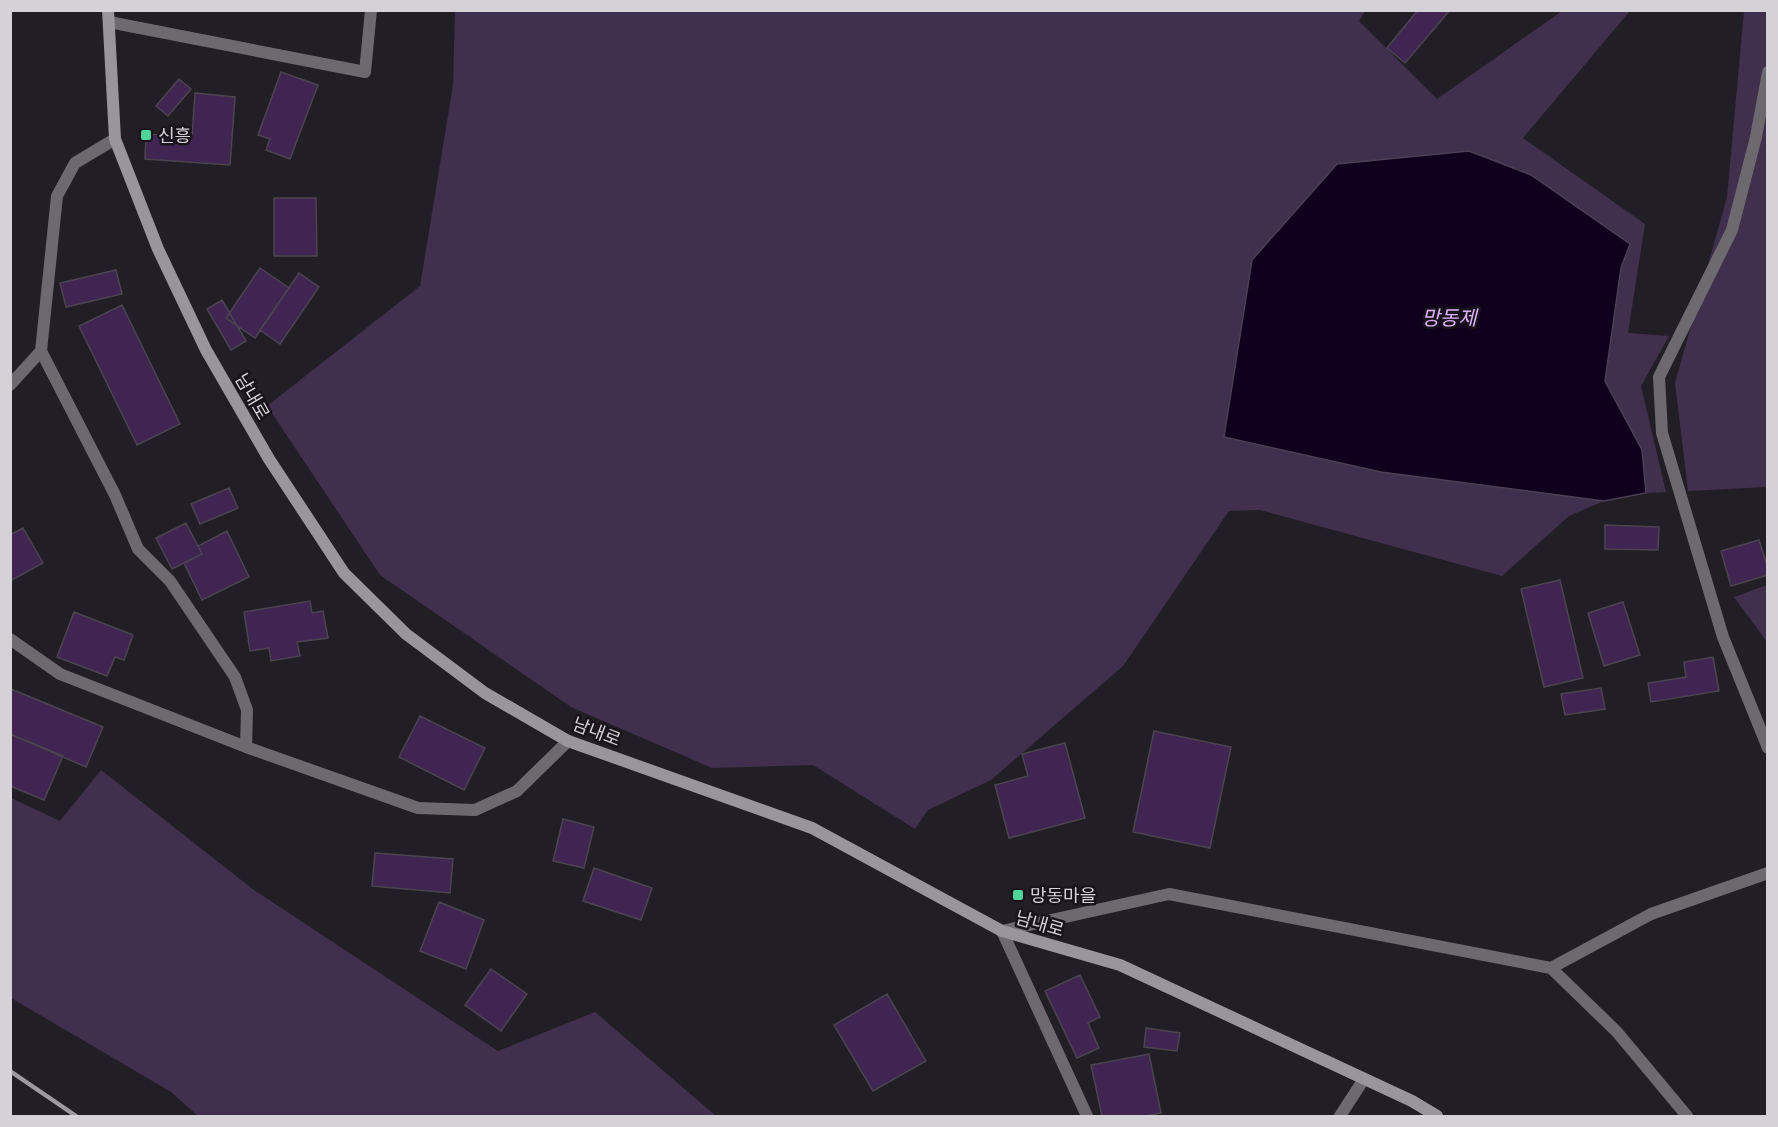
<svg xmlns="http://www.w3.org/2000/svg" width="1778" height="1127" viewBox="0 0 1778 1127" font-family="'Exo 2','Noto Sans KR',sans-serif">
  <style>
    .green { fill: #412f4e }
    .water { fill: #10001d; stroke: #4b3f55; stroke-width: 1.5 }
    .building { fill: #402552; stroke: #4a454e; stroke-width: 1.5 }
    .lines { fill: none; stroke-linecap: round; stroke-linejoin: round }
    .lane { stroke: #6d6a6f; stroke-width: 12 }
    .street { stroke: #6d6a6f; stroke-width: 12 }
    .secondary { stroke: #99959c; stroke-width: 12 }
    .rail { stroke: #9e9aa0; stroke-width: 4.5 }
    .poi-dot { fill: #4fd399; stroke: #19141c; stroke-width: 2 }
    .labels { text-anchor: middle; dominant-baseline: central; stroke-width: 5; stroke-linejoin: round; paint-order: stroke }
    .poi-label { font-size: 18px; fill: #d5d2d7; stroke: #19141c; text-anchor: start }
    .street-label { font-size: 18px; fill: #d5d2d7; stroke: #19141c }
    .water-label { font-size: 20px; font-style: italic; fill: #deb1fc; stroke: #19141c }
  </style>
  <rect width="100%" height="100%" fill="#221e25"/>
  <!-- green -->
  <path class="green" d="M 455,11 L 1365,11 L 1359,21 L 1437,99 L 1562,11 L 1630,11 L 1523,138 L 1645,224 L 1628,333 L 1669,336 L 1641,386 L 1666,492 L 1646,493 L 1641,450 L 1605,381 L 1621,268 L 1337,164 L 1252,260 L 1224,437 L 1381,472 L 1604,501 L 1569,516 L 1502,576 L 1260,510 L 1229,511 L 1123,666 L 991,780 L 928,810 L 915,829 L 813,765 L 712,768 L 571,707 L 380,575 L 267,406 L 420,286 L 453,85 Z
    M 1744,11 L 1767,11 L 1767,487 L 1688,491 L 1675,383 L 1727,197 Z
    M 1767,585 L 1768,585 L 1767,642 L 1734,597 Z
    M 101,770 L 254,890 L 498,1051 L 595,1012 L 716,1116 L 198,1116 L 171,1092 L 11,998 L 11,798 L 60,821 Z"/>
  <!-- water -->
  <path class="water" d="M 1469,151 L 1531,175 L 1630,244 L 1621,268 L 1605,381 L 1642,450 L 1646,493 L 1604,501 L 1381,472 L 1224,437 L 1252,260 L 1337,164 Z"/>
  <!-- building -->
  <path class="building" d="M 1418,10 L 1450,10 L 1405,63 L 1387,48 Z
    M 281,72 L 318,85 L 290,159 L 266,150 L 270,139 L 258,135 Z
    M 179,79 L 191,89 L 168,116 L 156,106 Z
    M 195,93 L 235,97 L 230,165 L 145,159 L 146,134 L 192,137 Z
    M 274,198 L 316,198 L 317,256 L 274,256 Z
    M 260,268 L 289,288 L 255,338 L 226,318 Z
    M 116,270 L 122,294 L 66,307 L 60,283 Z
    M 299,273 L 319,287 L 280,344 L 260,330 Z
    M 222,300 L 246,341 L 231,350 L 207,309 Z
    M 122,305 L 180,424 L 137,445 L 79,326 Z
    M 229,488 L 238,508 L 200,524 L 191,504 Z
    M 186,523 L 202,554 L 172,569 L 156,538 Z
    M 1605,525 L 1659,527 L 1658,550 L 1605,549 Z
    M 23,528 L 43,563 L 10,581 L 10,535 Z
    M 227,531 L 249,577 L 202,600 L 184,563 L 202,554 L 198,546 Z
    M 1759,540 L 1768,568 L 1768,575 L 1731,586 L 1721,551 Z
    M 1560,580 L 1583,678 L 1544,687 L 1521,589 Z
    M 310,601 L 312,613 L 323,611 L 328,638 L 297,642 L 300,656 L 271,661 L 269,648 L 250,651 L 244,612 Z
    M 1623,602 L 1640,655 L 1604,666 L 1588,613 Z
    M 74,612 L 133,635 L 124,660 L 115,657 L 107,676 L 57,657 Z
    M 1713,657 L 1719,691 L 1651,702 L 1648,683 L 1686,677 L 1684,662 Z
    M 1601,688 L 1605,709 L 1565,715 L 1561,694 Z
    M 11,689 L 103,727 L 86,767 L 10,734 Z
    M 420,716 L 485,748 L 464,790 L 399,757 Z
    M 1154,731 L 1231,747 L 1210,848 L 1133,832 Z
    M 10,734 L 63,756 L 44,800 L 10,786 Z
    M 1065,743 L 1085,818 L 1009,838 L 995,785 L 1028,776 L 1022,754 Z
    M 563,819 L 594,827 L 584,868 L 553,861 Z
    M 375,853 L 453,859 L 450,893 L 372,886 Z
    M 594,868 L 652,888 L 641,920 L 583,901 Z
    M 439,902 L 484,920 L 466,969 L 420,951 Z
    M 491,969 L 527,994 L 501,1031 L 465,1005 Z
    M 1080,975 L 1100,1017 L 1088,1023 L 1099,1048 L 1077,1058 L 1045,991 Z
    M 887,994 L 926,1061 L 873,1091 L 834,1025 Z
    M 1146,1028 L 1180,1033 L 1177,1051 L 1144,1047 Z
    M 1149,1054 L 1161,1113 L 1145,1116 L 1102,1116 L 1091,1065 Z"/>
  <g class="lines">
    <!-- lane -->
    <path class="lane" d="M 109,22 L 365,72 L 371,10
      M 1340,1116 L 1364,1079"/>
    <!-- street -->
    <path class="street" d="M 1768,72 L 1756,137 L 1732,230 L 1659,377 L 1662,433 L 1723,637 L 1768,748
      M 41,351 L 115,495 L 138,549 L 170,581 L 235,677 L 247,710 L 246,747
      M 10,385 L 41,351 L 57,196 L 75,163 L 115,139
      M 10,639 L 60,674 L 246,747 L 418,808 L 475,810 L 517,791 L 568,741
      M 1087,1116 L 1002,931 L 1169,894 L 1551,968
      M 1687,1116 L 1617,1032 L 1551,968 L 1651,914 L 1768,873"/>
    <!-- secondary -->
    <path class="secondary" d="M 108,10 L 115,139 L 158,249 L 206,350 L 269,459 L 344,573 L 406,634 L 485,693 L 568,741 L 812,828 L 1002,931 L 1120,965 L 1412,1101 L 1437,1116"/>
    <!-- rail -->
    <path class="rail" d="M 10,1071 L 76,1116"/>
  </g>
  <!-- markers -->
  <g class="poi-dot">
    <rect x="140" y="129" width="12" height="12" rx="3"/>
    <rect x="1012" y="889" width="12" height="12" rx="3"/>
  </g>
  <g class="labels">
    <!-- poi labels -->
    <g class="poi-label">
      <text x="158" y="135">신흥</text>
      <text x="1030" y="895">망동마을</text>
    </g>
    <!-- street labels -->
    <g class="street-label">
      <text transform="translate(253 396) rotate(60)">남내로</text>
      <text transform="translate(597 731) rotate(21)">남내로</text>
      <text transform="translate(1040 923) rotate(16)">남내로</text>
    </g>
    <!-- water labels -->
    <g class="water-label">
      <text x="1449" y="317">망동제</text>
    </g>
  </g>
  <!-- border -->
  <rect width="1778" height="1127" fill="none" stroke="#d5d2d7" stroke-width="24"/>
</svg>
